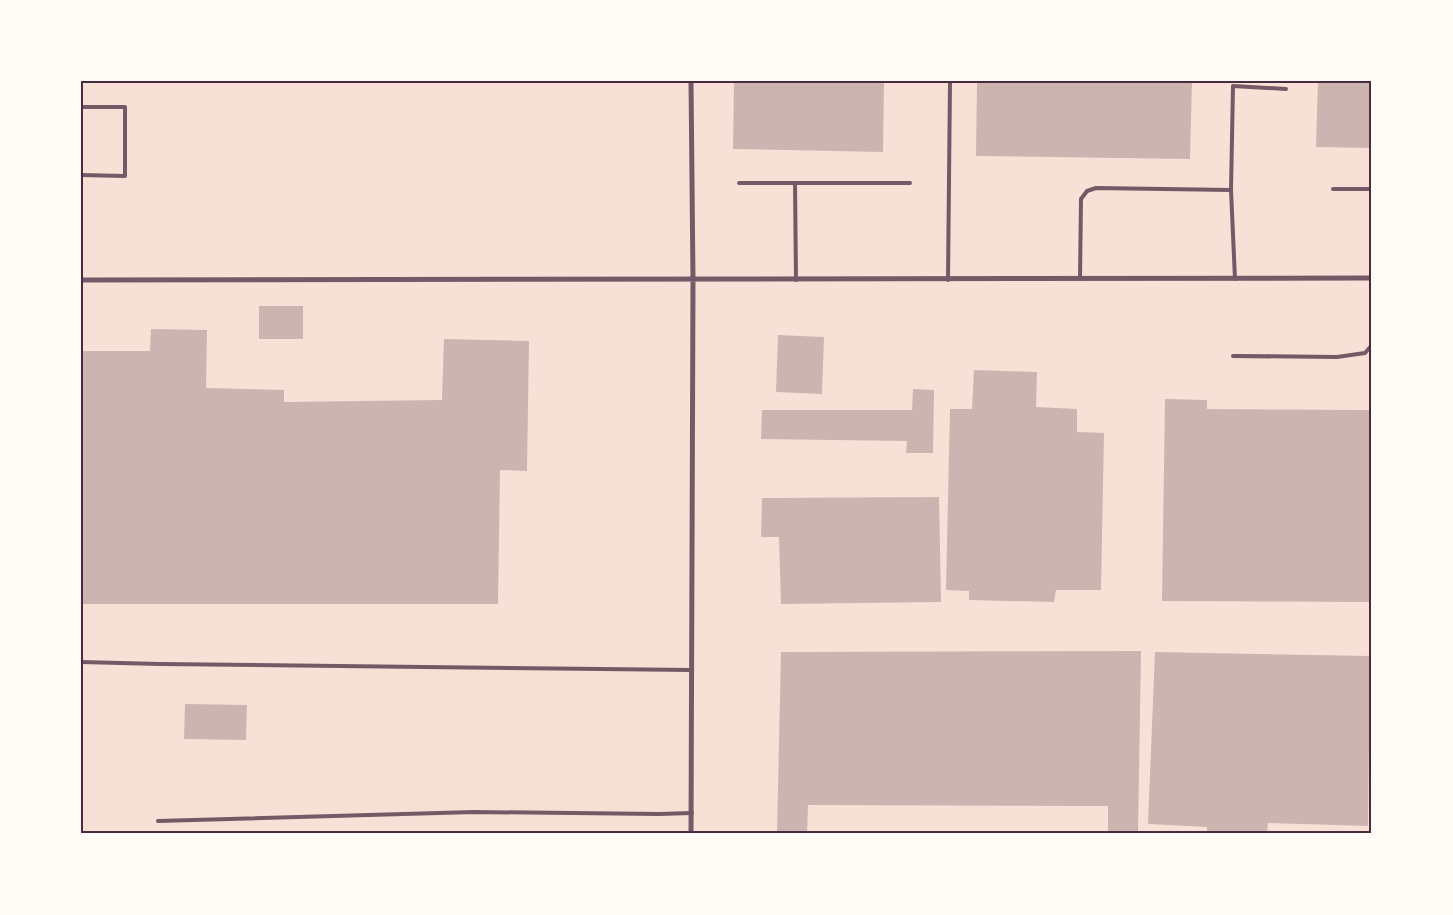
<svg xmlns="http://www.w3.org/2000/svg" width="1453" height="915" viewBox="0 0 1453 915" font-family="Spectral,serif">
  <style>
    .building { fill: #ccb4b1 }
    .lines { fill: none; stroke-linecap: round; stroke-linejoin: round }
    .service { stroke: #755966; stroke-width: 4 }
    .minor { stroke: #755966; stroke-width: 5 }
    .neatline { fill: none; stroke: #4a2c40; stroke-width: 2 }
  </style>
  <rect width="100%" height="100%" fill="#f7e1d7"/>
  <!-- building -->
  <path class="building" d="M 734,81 L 884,81 L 883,152 L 733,149 Z
    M 977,81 L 1192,81 L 1190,159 L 976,156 Z
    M 1318,81 L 1372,81 L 1372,148 L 1316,147 Z
    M 259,306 L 303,306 L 303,339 L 259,339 Z
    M 151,329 L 207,330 L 206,388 L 284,390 L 284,402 L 442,400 L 444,339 L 529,341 L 527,471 L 500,470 L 498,604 L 81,604 L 81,351 L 150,351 Z
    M 778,335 L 824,337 L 822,394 L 776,392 Z
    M 974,370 L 1037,372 L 1036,407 L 1077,409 L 1077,432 L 1104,433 L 1101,590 L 1056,590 L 1054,602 L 969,600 L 969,591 L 946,590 L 950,409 L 972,409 Z
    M 913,389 L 934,390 L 933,453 L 906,453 L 907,441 L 761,439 L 762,410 L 912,410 Z
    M 1165,399 L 1207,400 L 1207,409 L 1372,410 L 1372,602 L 1162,601 Z
    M 939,497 L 941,602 L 781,604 L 779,537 L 761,537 L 762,498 Z
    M 1141,651 L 1138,834 L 1108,834 L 1108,806 L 808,805 L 807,834 L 777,834 L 781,652 Z
    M 1155,652 L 1370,656 L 1368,826 L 1268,823 L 1267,834 L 1207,834 L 1207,827 L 1148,824 Z
    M 185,704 L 247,705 L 246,740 L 184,739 Z"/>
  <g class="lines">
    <!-- service -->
    <path class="service" d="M 81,107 L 125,107 L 125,176 L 81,175
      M 739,183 L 910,183
      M 795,183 L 796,280
      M 1333,189 L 1372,189
      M 1231,190 L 1233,86 L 1286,89
      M 1080,279 L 1081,199 L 1087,191 L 1096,188 L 1231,190 L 1235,279
      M 948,280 L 950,81
      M 1233,356 L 1337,357 L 1365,353 L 1372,345
      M 81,662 L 160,664 L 692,670
      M 158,821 L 474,812 L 659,814 L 692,813"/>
    <!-- minor -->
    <path class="minor" d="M 691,81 L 693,280 L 691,834
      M 81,280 L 1372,278"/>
  </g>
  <!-- border -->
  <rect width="1453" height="915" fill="none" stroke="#fffaf5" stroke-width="165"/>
  <rect x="82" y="82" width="1288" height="750" class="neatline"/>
</svg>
